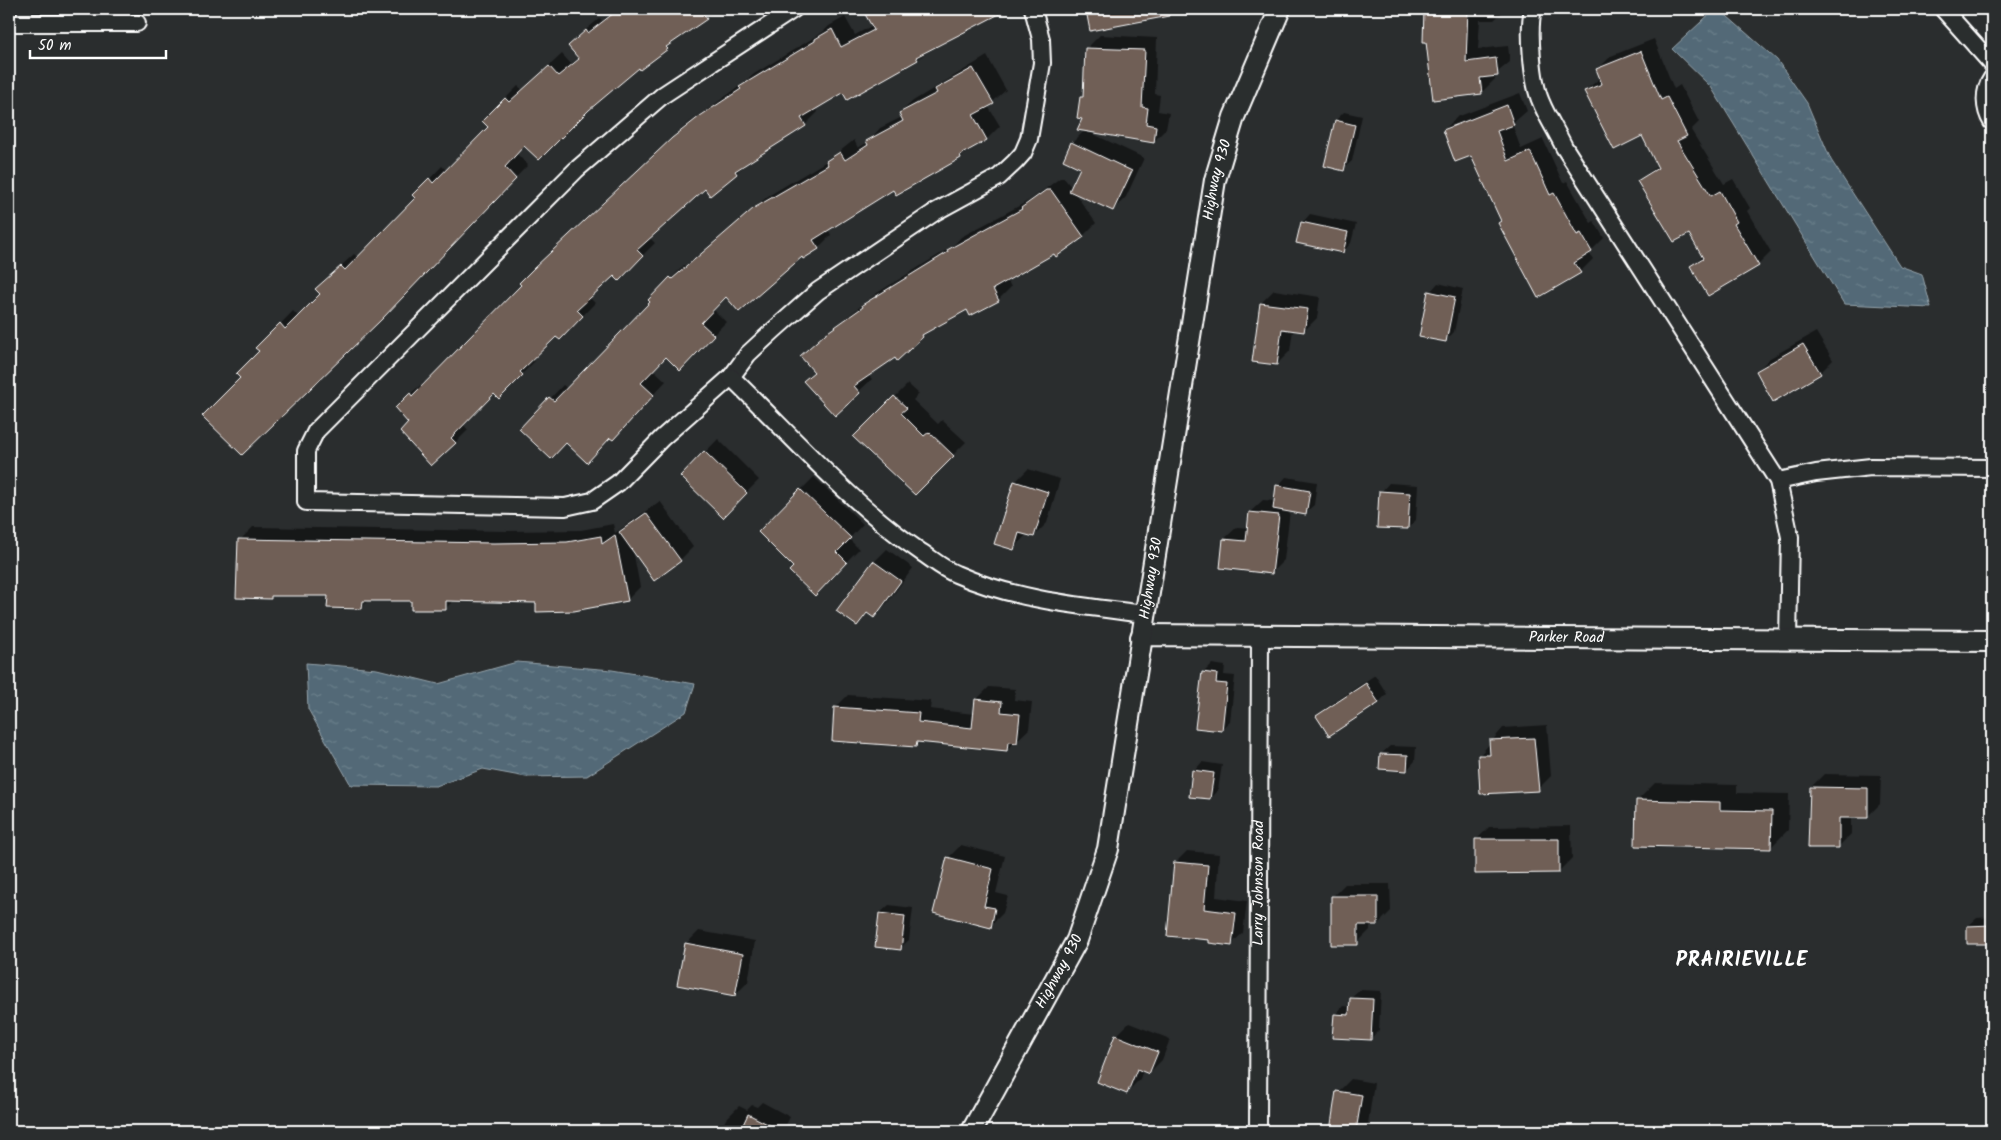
<svg xmlns="http://www.w3.org/2000/svg" width="2001" height="1140" viewBox="0 0 2001 1140" font-family="Kalam,sans-serif">
  <style>
    .water { fill: url(#water-ripples); stroke: #97a5ad }
    .shadow { fill: #0007 }
    .building { fill: #6f5e57; stroke: #fff }
    .lines { fill: none; stroke-linecap: round; stroke-linejoin: round }
    .minor-casing { stroke: #fff; stroke-width: 20 }
    .tertiary-casing { stroke: #fff; stroke-width: 24 }
    .minor { stroke: #2a2d2e; stroke-width: 16 }
    .tertiary { stroke: #2a2d2e; stroke-width: 20 }
    .labels { text-anchor: middle; dominant-baseline: central; stroke-width: 4; stroke-linejoin: round; paint-order: stroke }
    .street-label { font-size: 15px; fill: #fff; stroke: #2a2d2e }
    .district-label { font-size: 20px; font-weight: bold; letter-spacing: 1px; fill: #fff; stroke: #2a2d2e }
  </style>
  <defs>
    <pattern id="water-ripples" width="26" height="14" patternUnits="userSpaceOnUse" patternTransform="scale(1.25)"><rect width="26" height="14" fill="#526977"/><path d="M2 4q2-2 4 0t4 0M15 11q2-2 4 0t4 0" fill="none" stroke="#6c808b"/></pattern>
  </defs>
  <rect width="100%" height="100%" fill="#2a2d2e"/>
  <filter id="ink" filterUnits="userSpaceOnUse"><feTurbulence type="fractalNoise" baseFrequency=".02" numOctaves="2"/><feDisplacementMap in="SourceGraphic" scale="10" xChannelSelector="R" yChannelSelector="G"/><feConvolveMatrix kernelMatrix="1 2 1 2 8 2 1 2 1" color-interpolation-filters="sRGB"/></filter>
  <g filter="url(#ink)">
    <!-- water -->
    <path class="water" d="M 1715,9 L 1719,9 L 1777,60 L 1807,103 L 1831,160 L 1900,266 L 1922,274 L 1931,308 L 1844,304 L 1711,87 L 1672,49 Z
      M 517,662 L 612,670 L 695,684 L 686,712 L 587,776 L 526,777 L 483,769 L 436,786 L 351,785 L 308,709 L 306,663 L 377,669 L 438,684 Z"/>
    <!-- shadow -->
    <path class="shadow" d="M 617,9 L 718,9 L 676,38 L 640,68 L 639,66 L 525,145 L 517,154 L 528,165 L 318,381 L 242,453 L 242,378 L 260,351 L 257,348 L 293,311 L 299,317 L 322,294 L 330,276 L 354,254 L 358,258 L 417,198 L 414,195 L 442,166 L 447,171 L 489,127 L 483,121 L 518,86 L 523,90 L 562,54 L 571,64 L 579,58 L 582,33 L 600,18 L 602,21 Z
      M 868,9 L 949,9 L 959,26 L 917,60 L 844,91 L 815,108 L 818,112 L 805,125 L 749,161 L 736,173 L 705,187 L 649,237 L 655,243 L 619,279 L 614,274 L 589,297 L 595,303 L 560,339 L 556,335 L 532,359 L 535,361 L 499,397 L 494,392 L 463,424 L 468,430 L 455,443 L 410,423 L 409,395 L 424,382 L 426,384 L 548,256 L 686,125 L 744,83 L 754,74 L 823,32 L 829,26 L 845,17 L 855,35 L 873,25 L 865,12 Z
      M 1089,9 L 1174,9 L 1169,15 L 1087,11 Z
      M 1426,9 L 1506,9 L 1494,20 L 1480,20 L 1478,49 L 1508,46 L 1510,62 L 1494,75 L 1495,79 L 1482,92 L 1434,98 L 1427,41 L 1424,41 Z
      M 1100,35 L 1157,38 L 1155,94 L 1160,95 L 1158,111 L 1169,113 L 1166,129 L 1153,142 L 1089,132 L 1144,158 L 1126,197 L 1113,210 L 1074,192 L 1096,223 L 1083,236 L 1056,255 L 1054,253 L 1007,279 L 1011,287 L 998,300 L 971,315 L 967,308 L 928,331 L 868,375 L 872,379 L 835,414 L 805,381 L 815,371 L 815,343 L 877,293 L 953,246 L 961,237 L 1030,200 L 1060,178 L 1064,178 L 1072,188 L 1082,168 L 1072,143 L 1085,130 L 1081,97 L 1084,95 L 1087,48 Z
      M 1654,39 L 1674,89 L 1680,85 L 1699,122 L 1691,130 L 1724,184 L 1733,179 L 1750,208 L 1747,211 L 1771,252 L 1758,265 L 1708,294 L 1692,266 L 1703,255 L 1690,232 L 1639,181 L 1658,165 L 1642,134 L 1585,91 L 1601,77 L 1598,69 L 1611,56 Z
      M 987,56 L 1006,90 L 988,106 L 1000,126 L 987,139 L 969,149 L 961,157 L 893,188 L 828,229 L 831,235 L 818,248 L 726,296 L 713,309 L 726,322 L 680,369 L 666,356 L 653,369 L 666,381 L 625,425 L 611,436 L 567,442 L 521,429 L 563,385 L 568,389 L 684,265 L 686,267 L 768,196 L 830,159 L 854,140 L 858,148 L 868,142 L 880,128 L 902,117 L 900,113 L 913,101 Z
      M 1520,93 L 1527,111 L 1512,124 L 1521,149 L 1543,139 L 1563,183 L 1567,181 L 1591,223 L 1594,221 L 1604,238 L 1589,253 L 1593,259 L 1580,272 L 1502,221 L 1472,155 L 1444,130 L 1457,117 Z
      M 1344,112 L 1362,116 L 1352,161 L 1343,169 L 1336,120 Z
      M 1310,214 L 1356,224 L 1351,243 L 1343,252 L 1302,223 Z
      M 1438,283 L 1463,289 L 1454,332 L 1445,341 L 1430,292 Z
      M 1274,290 L 1320,297 L 1317,318 L 1304,331 L 1293,330 L 1290,351 L 1277,364 L 1261,303 Z
      M 1816,332 L 1833,360 L 1820,373 L 1757,371 L 1770,358 Z
      M 908,384 L 919,394 L 913,400 L 938,424 L 942,420 L 966,442 L 915,493 L 855,437 Z
      M 718,439 L 759,480 L 723,516 L 682,476 Z
      M 1028,469 L 1060,479 L 1047,523 L 1034,536 L 1027,534 L 1013,549 L 1015,482 Z
      M 814,477 L 863,524 L 849,539 L 859,549 L 814,594 L 795,567 L 759,532 Z
      M 1286,477 L 1317,482 L 1314,505 L 1305,513 L 1290,511 L 1284,560 L 1271,573 L 1224,539 L 1237,527 L 1249,528 L 1250,512 L 1263,500 L 1275,501 L 1278,486 Z
      M 1389,483 L 1418,485 L 1416,520 L 1408,528 L 1381,492 Z
      M 660,501 L 693,547 L 680,560 L 654,579 L 633,550 L 640,587 L 627,600 L 454,600 L 445,609 L 413,599 L 370,599 L 362,607 L 329,594 L 274,594 L 271,598 L 240,540 L 253,527 L 508,531 L 581,530 L 613,524 L 615,533 Z
      M 887,549 L 913,568 L 887,603 L 874,616 L 869,612 L 857,625 L 837,611 L 874,562 Z
      M 1212,664 L 1225,666 L 1224,675 L 1235,676 L 1230,722 L 1221,730 L 1203,673 Z
      M 1375,675 L 1387,694 L 1379,702 L 1329,734 L 1317,716 L 1326,708 Z
      M 989,687 L 1015,689 L 1014,700 L 1032,702 L 1029,729 L 1007,750 L 921,741 L 916,746 L 835,708 L 848,695 L 931,701 L 930,709 L 974,714 L 976,700 Z
      M 1547,725 L 1551,776 L 1538,789 L 1479,756 L 1503,728 Z
      M 1390,746 L 1416,747 L 1415,761 L 1407,770 L 1381,754 Z
      M 1202,762 L 1222,765 L 1218,790 L 1210,798 L 1194,771 Z
      M 1824,774 L 1881,775 L 1880,804 L 1867,817 L 1851,817 L 1851,834 L 1838,847 L 1811,787 Z
      M 1655,783 L 1737,785 L 1737,793 L 1789,794 L 1788,830 L 1771,847 L 1637,801 Z
      M 1571,826 L 1572,858 L 1559,871 L 1476,840 L 1489,827 Z
      M 961,845 L 1005,856 L 996,893 L 1008,896 L 1003,913 L 990,926 L 948,858 Z
      M 1187,851 L 1219,854 L 1216,897 L 1247,901 L 1243,933 L 1231,944 L 1210,942 L 1175,863 Z
      M 1345,884 L 1390,884 L 1391,911 L 1378,924 L 1370,924 L 1370,930 L 1357,943 L 1332,897 Z
      M 889,905 L 913,908 L 909,940 L 900,948 L 880,913 Z
      M 1992,917 L 1992,943 L 1968,943 L 1968,926 L 1977,918 Z
      M 699,931 L 755,941 L 748,982 L 735,995 L 686,944 Z
      M 1360,990 L 1381,991 L 1379,1030 L 1370,1039 L 1335,1015 L 1343,1006 L 1351,1007 L 1351,998 Z
      M 1129,1023 L 1170,1039 L 1162,1060 L 1149,1073 L 1143,1070 L 1140,1079 L 1127,1092 L 1116,1036 Z
      M 1351,1079 L 1374,1083 L 1367,1131 L 1331,1131 L 1338,1092 Z
      M 762,1102 L 790,1117 L 783,1131 L 720,1131 L 726,1119 L 739,1106 L 747,1110 L 752,1105 L 757,1107 Z"/>
    <!-- building -->
    <path class="building" d="M 619,9 L 700,9 L 707,19 L 666,47 L 668,49 L 640,70 L 639,68 L 589,110 L 539,160 L 524,146 L 505,167 L 516,179 L 382,319 L 242,455 L 202,416 L 240,378 L 236,374 L 259,351 L 255,348 L 280,323 L 285,329 L 320,294 L 315,289 L 341,266 L 345,270 L 415,198 L 412,195 L 429,178 L 433,183 L 488,127 L 482,121 L 505,98 L 509,102 L 549,66 L 558,76 L 579,59 L 568,46 L 586,30 L 588,33 Z
      M 862,9 L 1009,9 L 916,57 L 918,60 L 847,100 L 843,93 L 801,118 L 806,126 L 735,171 L 737,174 L 710,196 L 705,189 L 637,250 L 643,256 L 619,281 L 614,276 L 577,310 L 583,316 L 560,340 L 556,337 L 520,372 L 523,375 L 499,399 L 494,394 L 451,438 L 456,443 L 431,466 L 400,432 L 408,423 L 395,408 L 410,393 L 412,396 L 521,285 L 519,283 L 534,268 L 672,138 L 700,116 L 741,89 L 739,87 L 815,41 L 815,39 L 832,29 L 841,47 L 874,30 Z
      M 1094,9 L 1168,9 L 1169,16 L 1090,31 L 1086,10 Z
      M 1424,9 L 1468,9 L 1466,62 L 1496,58 L 1498,76 L 1480,78 L 1482,94 L 1433,100 L 1426,42 L 1423,42 Z
      M 1085,48 L 1145,50 L 1142,107 L 1148,108 L 1146,124 L 1156,126 L 1154,143 L 1077,130 L 1082,119 L 1077,118 L 1080,97 L 1083,97 Z
      M 1641,51 L 1661,100 L 1667,97 L 1687,136 L 1677,141 L 1711,196 L 1720,191 L 1737,222 L 1734,224 L 1759,266 L 1708,296 L 1690,266 L 1703,258 L 1689,234 L 1674,242 L 1637,181 L 1658,168 L 1642,136 L 1614,150 L 1584,91 L 1602,84 L 1596,69 Z
      M 973,68 L 994,104 L 973,115 L 987,140 L 960,155 L 961,158 L 896,195 L 893,190 L 813,240 L 819,249 L 803,259 L 802,257 L 739,312 L 726,297 L 701,323 L 714,335 L 680,371 L 666,357 L 641,383 L 654,395 L 613,440 L 610,438 L 587,463 L 566,443 L 551,459 L 519,429 L 549,397 L 554,401 L 650,302 L 648,300 L 670,277 L 672,279 L 754,208 L 828,165 L 826,161 L 840,152 L 845,160 L 868,145 L 866,141 L 903,121 L 899,113 L 937,93 L 935,89 Z
      M 1507,105 L 1514,125 L 1497,131 L 1508,161 L 1530,151 L 1550,195 L 1554,193 L 1577,235 L 1581,233 L 1592,252 L 1574,263 L 1581,273 L 1538,298 L 1498,223 L 1501,221 L 1471,156 L 1455,162 L 1443,130 Z
      M 1335,120 L 1355,125 L 1344,171 L 1324,166 Z
      M 1071,142 L 1132,171 L 1113,211 L 1069,191 L 1080,168 L 1063,160 Z
      M 1046,190 L 1051,190 L 1084,237 L 1056,257 L 1054,254 L 993,289 L 999,301 L 970,316 L 967,310 L 922,335 L 923,337 L 897,361 L 895,358 L 854,386 L 860,393 L 835,416 L 803,381 L 814,372 L 800,356 L 825,334 L 863,307 L 862,305 L 948,252 L 947,250 L 1022,209 L 1021,208 Z
      M 1301,222 L 1348,232 L 1343,253 L 1296,243 Z
      M 1428,291 L 1455,297 L 1446,342 L 1419,337 Z
      M 1260,303 L 1308,309 L 1304,332 L 1282,329 L 1277,365 L 1252,362 Z
      M 1803,344 L 1821,374 L 1773,402 L 1756,371 Z
      M 894,396 L 907,408 L 901,413 L 924,436 L 929,432 L 954,456 L 915,495 L 853,437 Z
      M 704,451 L 747,493 L 723,518 L 680,476 Z
      M 1014,481 L 1048,492 L 1034,537 L 1019,533 L 1014,550 L 994,544 Z
      M 1276,485 L 1310,491 L 1306,515 L 1273,509 Z
      M 800,489 L 851,538 L 837,552 L 847,562 L 815,596 L 789,571 L 793,567 L 758,532 Z
      M 1379,491 L 1410,493 L 1408,529 L 1377,528 Z
      M 1249,512 L 1279,515 L 1272,574 L 1220,568 L 1223,539 L 1246,541 Z
      M 646,513 L 681,561 L 654,581 L 619,532 Z
      M 615,535 L 628,601 L 574,611 L 536,612 L 536,603 L 446,601 L 446,610 L 411,610 L 411,601 L 363,601 L 362,609 L 327,608 L 328,596 L 271,596 L 271,599 L 236,598 L 238,539 L 494,543 L 567,542 L 601,536 L 602,544 Z
      M 873,561 L 901,581 L 874,618 L 867,613 L 857,626 L 836,611 Z
      M 1202,672 L 1217,674 L 1216,683 L 1227,684 L 1222,731 L 1195,728 Z
      M 1366,683 L 1379,703 L 1329,736 L 1316,716 Z
      M 975,699 L 1002,702 L 1001,712 L 1020,714 L 1017,743 L 1008,742 L 1007,751 L 917,742 L 916,747 L 832,741 L 834,707 L 919,713 L 918,722 L 972,728 Z
      M 1534,738 L 1539,791 L 1480,794 L 1478,755 L 1490,755 L 1489,740 Z
      M 1380,754 L 1408,755 L 1407,771 L 1379,769 Z
      M 1192,770 L 1214,773 L 1210,799 L 1189,797 Z
      M 1810,787 L 1868,788 L 1868,818 L 1839,818 L 1839,848 L 1808,848 Z
      M 1636,800 L 1720,802 L 1720,810 L 1772,811 L 1771,849 L 1635,846 Z
      M 1475,839 L 1559,839 L 1559,873 L 1475,874 Z
      M 947,857 L 993,869 L 984,906 L 995,908 L 991,928 L 933,913 Z
      M 1174,862 L 1208,865 L 1204,909 L 1236,913 L 1232,946 L 1209,943 L 1209,940 L 1167,936 Z
      M 1331,896 L 1378,896 L 1378,925 L 1358,925 L 1358,945 L 1331,945 Z
      M 879,913 L 905,916 L 901,950 L 875,947 Z
      M 1992,925 L 1992,944 L 1967,944 L 1967,926 Z
      M 685,943 L 743,954 L 735,996 L 677,985 Z
      M 1350,998 L 1373,999 L 1371,1040 L 1332,1038 L 1334,1014 L 1349,1015 Z
      M 1115,1035 L 1158,1052 L 1149,1074 L 1137,1069 L 1127,1094 L 1097,1082 Z
      M 1336,1091 L 1362,1095 L 1356,1131 L 1330,1131 Z
      M 748,1114 L 781,1131 L 740,1131 Z"/>
    <g class="lines">
      <defs>
        <g id="minor">
          <path d="M 794,9 L 663,95 L 576,170 L 316,431 L 306,451 L 306,502 L 565,507 L 592,501 L 618,483 L 662,438 L 731,377 L 748,354 L 774,330 L 818,291 L 935,212 L 999,177 L 1015,162 L 1023,153 L 1029,139 L 1042,63 L 1041,39 L 1033,9"/>
          <path d="M 1533,9 C 1528,30 1532,82 1541,102 C 1547,117 1557,132 1564,147 L 1778,481 L 1790,537 L 1788,640"/>
          <path d="M 1943,9 L 1992,64"/>
          <path d="M 9,23 L 137,23"/>
          <path d="M 1992,78 C 1983,91 1984,109 1992,122"/>
          <path d="M 731,377 C 791,435 852,505 921,552 C 932,559 943,569 956,574 C 1015,600 1081,606 1145,614"/>
          <path d="M 1778,481 L 1816,473 L 1871,467 L 1992,468"/>
          <path id="s1" d="M 1258,1131 L 1260,636"/>
        </g>
        <g id="tertiary">
          <path id="s2" d="M 1141,637 L 1144,635 L 1992,641"/>
          <path id="s3" d="M 972,1131 L 1077,940 L 1108,849 L 1215,180 L 1234,117 L 1280,9"/>
        </g>
      </defs>
      <!-- minor casing -->
      <use href="#minor" class="minor-casing"/>
      <!-- tertiary casing -->
      <use href="#tertiary" class="tertiary-casing"/>
      <!-- minor -->
      <use href="#minor" class="minor"/>
      <!-- tertiary -->
      <use href="#tertiary" class="tertiary"/>
    </g>
  </g>
  <g class="labels">
    <!-- street labels -->
    <g class="street-label">
      <text stroke="none"><textPath href="#s3" startOffset="992">Highway 930</textPath></text>
      <text stroke="none"><textPath href="#s3" startOffset="588">Highway 930</textPath></text>
      <text stroke="none"><textPath href="#s2" startOffset="426">Parker Road</textPath></text>
      <text stroke="none"><textPath href="#s1" startOffset="248">Larry Johnson Road</textPath></text>
      <text stroke="none"><textPath href="#s3" startOffset="182">Highway 930</textPath></text>
    </g>
    <!-- district labels -->
    <g class="district-label">
      <text x="1742" y="961">PRAIRIEVILLE</text>
    </g>
  </g>
  <!-- margin -->
  <rect width="2001" height="1140" fill="none" stroke="#2a2d2e" stroke-width="30"/>
  <rect x="15" y="15" width="1971" height="1110" fill="none" stroke="#fff" stroke-width="2" filter="url(#ink)"/>
  <!-- scale -->
  <path d="M30 50v8h136v-8" fill="none" stroke="#ffffff" stroke-width="2.5"/>
  <text x="38" y="50" font-size="15" fill="#ffffff" stroke="#2a2d2e" stroke-width="4" paint-order="stroke">50 m</text>
</svg>
